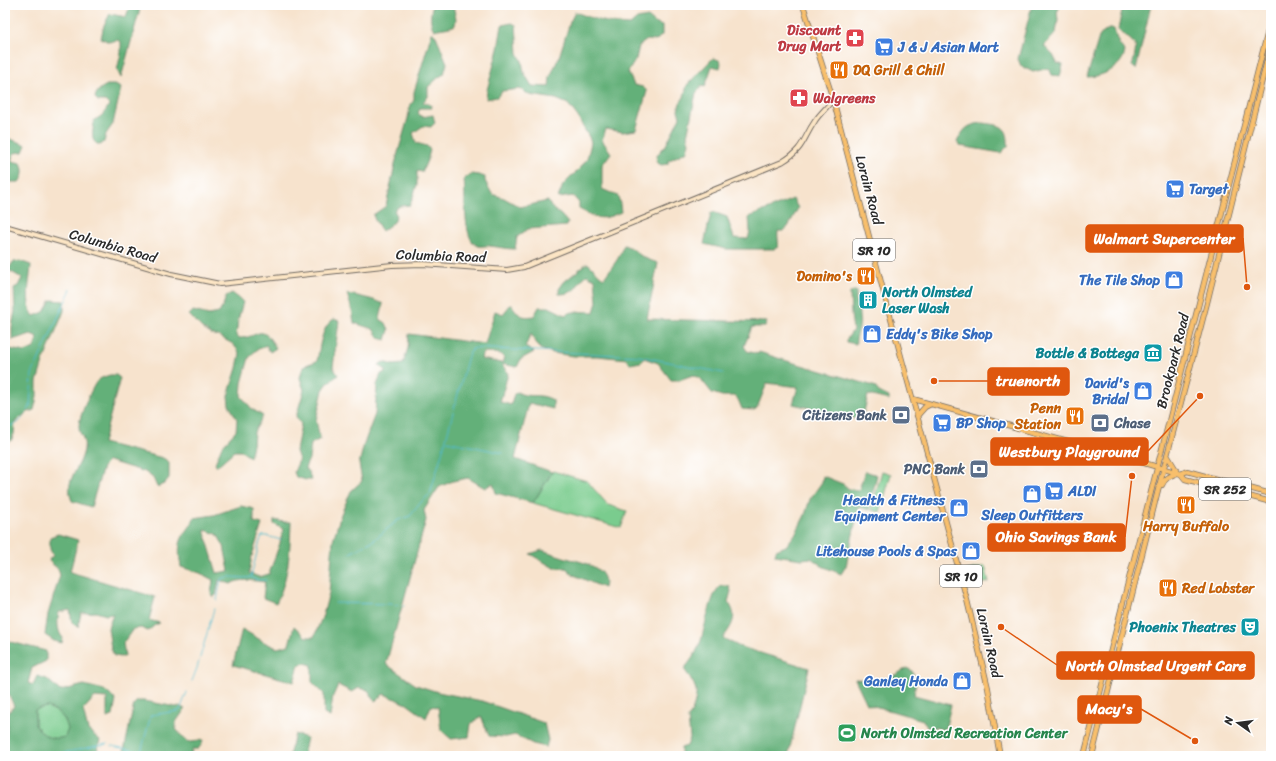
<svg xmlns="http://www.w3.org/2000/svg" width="1276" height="761" viewBox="0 0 1276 761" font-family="Sriracha,sans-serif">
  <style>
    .green { fill: #7acc8e; stroke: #527c5c }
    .forest { fill: #63b079; stroke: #476e52; fill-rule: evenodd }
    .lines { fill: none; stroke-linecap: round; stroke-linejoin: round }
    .stream { stroke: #51bbcd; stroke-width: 1 }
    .secondary-casing { stroke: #726b64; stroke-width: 6 }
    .primary-casing { stroke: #726b64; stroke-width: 6 }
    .secondary { stroke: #fce5c4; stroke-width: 4 }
    .primary { stroke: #f8bf6c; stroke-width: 4.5 }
    .labels { text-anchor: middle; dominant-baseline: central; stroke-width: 3; stroke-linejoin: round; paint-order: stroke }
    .shield { fill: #fff; stroke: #6b6b6b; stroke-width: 1 }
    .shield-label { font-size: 13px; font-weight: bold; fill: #2b2b2b }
    .health-label { font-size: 14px; font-weight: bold; fill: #be3a42; stroke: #fff; text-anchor: end }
    .shop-label { font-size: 14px; font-weight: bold; fill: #366cbe; stroke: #fff; text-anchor: start }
    .food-label { font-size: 14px; font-weight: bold; fill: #c56008; stroke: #fff; text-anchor: start }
    .street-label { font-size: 14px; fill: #2b2b2b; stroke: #fff }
    .culture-label { font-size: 14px; font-weight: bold; fill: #0d838f; stroke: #fff; text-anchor: end }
    .service-label { font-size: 14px; font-weight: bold; fill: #4e5e75; stroke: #fff; text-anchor: end }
    .leisure-label { font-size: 14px; font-weight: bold; fill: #27864d; stroke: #fff; text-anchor: start }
    .leader { fill: none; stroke: #df570e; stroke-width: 1.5 }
    .callout-dot { fill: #df570e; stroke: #fff; stroke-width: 1.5 }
    .callout { fill: #df570e; stroke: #df570e; stroke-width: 1.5 }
    .callout-label { font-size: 15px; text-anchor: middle; font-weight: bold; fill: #fff }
  </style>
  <rect width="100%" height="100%" fill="#fff"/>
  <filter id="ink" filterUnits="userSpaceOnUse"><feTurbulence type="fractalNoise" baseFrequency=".025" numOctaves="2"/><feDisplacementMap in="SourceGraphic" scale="8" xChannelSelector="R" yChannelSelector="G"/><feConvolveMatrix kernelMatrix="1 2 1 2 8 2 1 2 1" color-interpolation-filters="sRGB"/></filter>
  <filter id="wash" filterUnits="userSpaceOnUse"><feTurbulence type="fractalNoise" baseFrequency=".012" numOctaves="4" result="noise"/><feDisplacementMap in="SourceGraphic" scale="16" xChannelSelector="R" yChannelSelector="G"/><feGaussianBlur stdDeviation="0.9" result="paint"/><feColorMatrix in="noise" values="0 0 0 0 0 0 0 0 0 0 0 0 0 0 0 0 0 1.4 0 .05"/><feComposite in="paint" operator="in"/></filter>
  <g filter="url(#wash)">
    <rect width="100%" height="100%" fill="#f7e3cd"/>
    <!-- green -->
    <path class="green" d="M 553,471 L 587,481 L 608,505 L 627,511 L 621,528 L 533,503 Z
      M 882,471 L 891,474 L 880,512 L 871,510 Z
      M 985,566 L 989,582 L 969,587 L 968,586 L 964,571 Z
      M 47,707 C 58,711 65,716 68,729 L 65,737 C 49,741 45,736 35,725 L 35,710 L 40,708 Z"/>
    <!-- forest -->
    <path class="forest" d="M 130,5 L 141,5 L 121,78 L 117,70 L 121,53 L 121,42 L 117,40 L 109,42 L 101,38 L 104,25 L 110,14 L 126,17 Z
      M 432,5 L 453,5 L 456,19 L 455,25 C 451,28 440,28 434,30 C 429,22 431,14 432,5 Z
      M 1032,5 L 1061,5 L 1057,12 L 1058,20 L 1056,33 L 1044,46 L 1053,55 L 1057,63 L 1063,65 L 1060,76 L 1052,75 L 1049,68 L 1033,72 L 1021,66 L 1018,59 Z
      M 1123,5 L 1151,5 L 1136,69 L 1132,66 C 1139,41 1136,45 1118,30 Z
      M 575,12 C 594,19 609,24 630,25 L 637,19 L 648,17 L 655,23 L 662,26 L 662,35 L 656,41 L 647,40 L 639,46 L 636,59 L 628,72 L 634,85 L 643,87 L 647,91 L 636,130 L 623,132 L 606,129 L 602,140 L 611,153 L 602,165 L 602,189 L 618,196 L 620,204 L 621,212 C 601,221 598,219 579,209 L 579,203 L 573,196 L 558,198 L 563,185 L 580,168 L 587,159 L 591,143 L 589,137 L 583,127 L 578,117 L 568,104 L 556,99 L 530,95 L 520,89 L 502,91 L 497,97 L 486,99 L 487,90 L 498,49 L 502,25 L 512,23 L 516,25 L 518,53 L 522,61 L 524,73 L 532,86 L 549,87 L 550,77 L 559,57 L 570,22 Z
      M 1110,29 L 1114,29 C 1116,37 1118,45 1125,51 C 1123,67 1103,77 1087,77 L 1099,37 L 1104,31 Z
      M 432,32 L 436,36 L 447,63 L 444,74 L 439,77 L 428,87 L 428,97 L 423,102 L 431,105 L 432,108 L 420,108 L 418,113 L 422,117 L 433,115 L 435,123 L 431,127 L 423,126 L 413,133 L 416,143 L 427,146 L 430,150 L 428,158 L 422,172 L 417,171 L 417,185 L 410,205 L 400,206 L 394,210 L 396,214 L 395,221 L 382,231 L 375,220 L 373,215 L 386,206 L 397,156 L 408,118 L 410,106 L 414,100 L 414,92 Z
      M 713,58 L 719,60 L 721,63 L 720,68 L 712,66 L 705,87 L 702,86 L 696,93 L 687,136 L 689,142 L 687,151 L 668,161 L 668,164 L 661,165 L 656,162 L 657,156 L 661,150 L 665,147 L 680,117 L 678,110 L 680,103 L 684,97 L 687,85 Z
      M 107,85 L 115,85 L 121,88 L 113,124 L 106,134 L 104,142 L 101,145 C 88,143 94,130 94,120 C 102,117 105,112 109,105 L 105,101 L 98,101 L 95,98 C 96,91 101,88 107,85 Z
      M 982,123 C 1000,125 1009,125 1008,146 L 1001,153 L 960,146 L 957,142 C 964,129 966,125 982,123 Z
      M 5,137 L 26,145 L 23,152 L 14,153 L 11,161 L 21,163 C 24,169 24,177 19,182 L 5,182 Z
      M 471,174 L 479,175 L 485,177 L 485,181 L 492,194 L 504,198 L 520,207 L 548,201 L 551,207 L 561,215 L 568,223 L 567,226 L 528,229 L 517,237 L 515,249 C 506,249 499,247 490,246 C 487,245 482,247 478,246 C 462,241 466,193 464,179 Z
      M 793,199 L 798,208 L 788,227 L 783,231 L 778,231 C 777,237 779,241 778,247 L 774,249 L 726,249 L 704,244 L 711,213 L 713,212 L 727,217 L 734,238 L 748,239 L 750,231 L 749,217 Z
      M 624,245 C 635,249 632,249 640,255 C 645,259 652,261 658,263 L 647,319 L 767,322 L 765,327 L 752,327 L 744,346 L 747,351 L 758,354 L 759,352 L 784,360 L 874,386 L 879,392 L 889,397 L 889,400 L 868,395 L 862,420 L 793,404 L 798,387 L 767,383 L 757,408 L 754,410 L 742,409 C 735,392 738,397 722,396 C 719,395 715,394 712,393 L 701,379 L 693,375 L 679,380 L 671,380 L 658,363 L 644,358 L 641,362 L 630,364 L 627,359 L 598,356 L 573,356 L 553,353 L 540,349 L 531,334 L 525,347 L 534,352 L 521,359 L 517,367 L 502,364 L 508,374 L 500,402 L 511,405 L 514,394 L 517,392 C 528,399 539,392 553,400 L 553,409 L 529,403 L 515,459 L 552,472 L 533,503 L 496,493 L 493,483 L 485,488 L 468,478 L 453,481 L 439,487 L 424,510 L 426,520 L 386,664 L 416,685 L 438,692 L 482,701 L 544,723 L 548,740 L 546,747 L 533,744 L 515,735 L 506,737 L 489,736 L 481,716 L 471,724 L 469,737 L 451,739 L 441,730 L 438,707 L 431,706 L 426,718 L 407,704 L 384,694 L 375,701 L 368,690 L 359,688 L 352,692 L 338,685 L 333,696 L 330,717 L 324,714 L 324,694 L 312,682 L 312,665 L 305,663 L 299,665 L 294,682 L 233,665 L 242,629 L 264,642 L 277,648 L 289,645 L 294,626 L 306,637 L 314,637 L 323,615 L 329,593 L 333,540 L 341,514 L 351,491 L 362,481 L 359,464 L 364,444 L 375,414 L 377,385 L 381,374 L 387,371 L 379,365 L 383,362 L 393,365 L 403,364 L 408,348 L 409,334 L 485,344 L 495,311 L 503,314 L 511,304 C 519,315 520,318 534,316 L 539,307 L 549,307 L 565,315 C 573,310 584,312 594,312 L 597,302 L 595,279 L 587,275 C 575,283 579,294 559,294 L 559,289 L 564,282 L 587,263 C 595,268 596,274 604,278 L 617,260 ZM 486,352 L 500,354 L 504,358 L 502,363 L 481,359 L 482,354 Z
      M 20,261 L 31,265 C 30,281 24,303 34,316 L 44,312 L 51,300 L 64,301 L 64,311 L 43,362 L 37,382 L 37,397 L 34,410 L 26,413 L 15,422 L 14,434 L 11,441 L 5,442 L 5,351 L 10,349 L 25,352 L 34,348 L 38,337 L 31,334 L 12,340 L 12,327 L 15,311 L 14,288 L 18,286 L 22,278 L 8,270 L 13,262 Z
      M 853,291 L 856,291 L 856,303 L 860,306 C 857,313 861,320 859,328 C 858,334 855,338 856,344 L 846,342 L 846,340 L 853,330 L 851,315 L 850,293 Z
      M 232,293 L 240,299 L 243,302 L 238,320 L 236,336 L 239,338 C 260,338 260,321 276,348 L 270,352 L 266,345 L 255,351 L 249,358 L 242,383 L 241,396 L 252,409 L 263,416 L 254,432 L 253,445 L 250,457 L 241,451 L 234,451 L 217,466 L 215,463 L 222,446 L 236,431 L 237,419 L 229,405 L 228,396 L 237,368 L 240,353 L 233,344 L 218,336 L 211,334 L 203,329 L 189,315 L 193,311 L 209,315 L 219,313 L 223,306 L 226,296 Z
      M 347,294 C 354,295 378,300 383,304 L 380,319 L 386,323 L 389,330 L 386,340 L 379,338 L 373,329 L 354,323 L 352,310 Z
      M 334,319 L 339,321 L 333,367 L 338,375 L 328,383 L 323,390 L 316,420 L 320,439 L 311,444 L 309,459 L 305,468 L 309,473 L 311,480 L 306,480 L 296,477 L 294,472 L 299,460 L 296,451 L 301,424 L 296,417 L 304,390 L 300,378 L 302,370 L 306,365 L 317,361 C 320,348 321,326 334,319 Z
      M 110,375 L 116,375 L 120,378 L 103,443 L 163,458 L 169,462 L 169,478 L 164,484 L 157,487 L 153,478 L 145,472 L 109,461 L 103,467 L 91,507 L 72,501 C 63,479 81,469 84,449 C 86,437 79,436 79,426 C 79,417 92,386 98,380 C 101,378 106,376 110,375 Z
      M 865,471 L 877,475 L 869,510 L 859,507 L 846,566 L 841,574 L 822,566 L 811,558 L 802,559 L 775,555 L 776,550 L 786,546 L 796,533 L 805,515 L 810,499 L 822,482 L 823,476 L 843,484 L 849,489 L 859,490 Z
      M 241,506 L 254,509 L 254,522 L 262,524 L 252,556 L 249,573 L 259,577 L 269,574 L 280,543 L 283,529 L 274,524 L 274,520 L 284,522 L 291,522 C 290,550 289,578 276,603 L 263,598 L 265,582 C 256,581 238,578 231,584 L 219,580 L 216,595 L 213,597 L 211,594 L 213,580 L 200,573 L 181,567 C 179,555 177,542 186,532 C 190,526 192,525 194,518 L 214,515 ZM 205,530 L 217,534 L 224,546 L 229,571 L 217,573 L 205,533 Z
      M 58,534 L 78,540 L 70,572 L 155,597 L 149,620 L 160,623 L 155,625 L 148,631 L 141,628 L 133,629 L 123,643 L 125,656 L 121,657 L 114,656 L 111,648 L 108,628 L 113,614 L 106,615 L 96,612 L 81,613 L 78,627 L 72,623 L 70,610 L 59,612 C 57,620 57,632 63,638 L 62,643 L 54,641 L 45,635 L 48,614 L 60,575 L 58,569 L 49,561 L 50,558 L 53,556 L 50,549 L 50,537 Z
      M 542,550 C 551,553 560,556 570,559 C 583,562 610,568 604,588 L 574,575 L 566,568 L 554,568 L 530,554 Z
      M 721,586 L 729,586 L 731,591 L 728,602 C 739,616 732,626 723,638 L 738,646 L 809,668 L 788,756 L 683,756 L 681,753 L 681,748 L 687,746 L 690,738 L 688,718 C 693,711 697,699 696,690 C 694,682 688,675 684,669 C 690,662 695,655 699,646 C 704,634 711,590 721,586 Z
      M 7,641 L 46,651 L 46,661 L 32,668 L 28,683 L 33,685 L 37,676 L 47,679 L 60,691 L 84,685 L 104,690 L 116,700 L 113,716 L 107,718 L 107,698 L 95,697 L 83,710 L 88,730 L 100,740 L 97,751 L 93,750 L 88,756 L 5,756 L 8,713 L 14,706 C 12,702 10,697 8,692 C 5,681 4,652 7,641 ZM 47,707 C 58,711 65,716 68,729 L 65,737 C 49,741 45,736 35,725 L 35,710 L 40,708 Z
      M 907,668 L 912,671 L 916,680 L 914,695 L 951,705 L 945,730 L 933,727 L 934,733 L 930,733 L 923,720 L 867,704 L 855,679 C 881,681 884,682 907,668 Z
      M 137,701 L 145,701 L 176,707 L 179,706 L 185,709 L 176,722 L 176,729 L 186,741 L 191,742 L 203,740 L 202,744 L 198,749 L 193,749 L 190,756 L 123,756 L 134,704 Z
      M 295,734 L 307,738 L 303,756 L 289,756 Z"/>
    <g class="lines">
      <!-- stream -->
      <path class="stream" d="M 5,428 L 18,423 L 25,415 L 30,407 L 32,374 L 71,289
        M 447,441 L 503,453
        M 350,553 L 374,540 L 398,520 L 410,516 L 422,501 L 430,494 L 446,439 L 468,356 L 473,348 L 639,356 L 723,373
        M 251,577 L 256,580 L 266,580
        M 217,600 L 221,579 C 231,574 241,580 251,577 L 259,544 L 262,536 L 267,536 L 281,540
        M 335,603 L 391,604 L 404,606
        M 192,681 L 197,668 L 214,609
        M 112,746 L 141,752 L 151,715 L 178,711 L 180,710 L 187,692
        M 47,756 L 107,744"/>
    </g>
  </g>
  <g filter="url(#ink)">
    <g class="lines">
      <defs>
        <path id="secondary" d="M 5,226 L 171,274 L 220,284 L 392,265 L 423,264 L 507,270 L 524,267 L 546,258 L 782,162 C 805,148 802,140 815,121 C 820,113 828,107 833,99"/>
        <path id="primary" d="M 803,5 L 833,99 L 882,286 L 967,600 L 988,688 L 1000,756
          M 913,399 L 1144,463 L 1178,473 L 1181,474 L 1185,479 L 1271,502
          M 917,416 L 925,407 L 931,404
          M 1167,455 L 1178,473
          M 1181,474 L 1187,471 L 1271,494
          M 1162,485 C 1165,478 1170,476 1177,473
          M 1084,756 L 1271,19
          M 1092,756 L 1157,494 L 1207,303 L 1271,44"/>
      </defs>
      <!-- secondary casing -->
      <use href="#secondary" class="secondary-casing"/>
      <!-- primary casing -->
      <use href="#primary" class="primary-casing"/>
      <!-- secondary -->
      <use href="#secondary" class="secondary"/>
      <!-- primary -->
      <use href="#primary" class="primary"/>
    </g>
  </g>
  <!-- icons -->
  <defs>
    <symbol id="pharmacy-square" viewBox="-11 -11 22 22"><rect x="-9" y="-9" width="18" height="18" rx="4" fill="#e0444e" stroke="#fff"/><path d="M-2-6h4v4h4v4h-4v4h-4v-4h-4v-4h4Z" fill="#fff"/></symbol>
    <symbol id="supermarket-square" viewBox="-11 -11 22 22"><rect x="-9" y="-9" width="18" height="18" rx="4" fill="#3f7fe0" stroke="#fff"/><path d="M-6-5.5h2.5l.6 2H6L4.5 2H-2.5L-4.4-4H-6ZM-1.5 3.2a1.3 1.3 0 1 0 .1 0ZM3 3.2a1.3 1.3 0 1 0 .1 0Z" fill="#fff"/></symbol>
    <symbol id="restaurant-square" viewBox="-11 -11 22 22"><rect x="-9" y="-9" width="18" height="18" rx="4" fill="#e8710a" stroke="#fff"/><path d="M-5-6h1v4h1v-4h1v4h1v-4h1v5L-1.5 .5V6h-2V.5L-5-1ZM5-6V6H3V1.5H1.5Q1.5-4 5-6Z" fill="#fff"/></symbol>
    <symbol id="shop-square" viewBox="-11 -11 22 22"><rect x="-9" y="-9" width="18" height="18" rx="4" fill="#3f7fe0" stroke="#fff"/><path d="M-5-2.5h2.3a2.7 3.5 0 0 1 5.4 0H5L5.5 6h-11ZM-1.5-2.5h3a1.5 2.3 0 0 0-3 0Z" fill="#fff"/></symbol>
    <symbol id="building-square" viewBox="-11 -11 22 22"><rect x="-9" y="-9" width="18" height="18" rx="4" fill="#0f9aa8" stroke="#fff"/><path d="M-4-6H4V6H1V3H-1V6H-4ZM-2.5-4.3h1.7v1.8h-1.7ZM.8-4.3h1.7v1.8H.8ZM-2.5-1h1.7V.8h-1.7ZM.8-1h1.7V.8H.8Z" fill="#fff"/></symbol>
    <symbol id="museum-square" viewBox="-11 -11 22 22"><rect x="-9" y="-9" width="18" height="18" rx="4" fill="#0f9aa8" stroke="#fff"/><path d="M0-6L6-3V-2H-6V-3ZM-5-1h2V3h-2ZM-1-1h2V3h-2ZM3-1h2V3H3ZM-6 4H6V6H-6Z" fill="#fff"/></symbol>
    <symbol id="bank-square" viewBox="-11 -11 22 22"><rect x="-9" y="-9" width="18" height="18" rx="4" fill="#5c6f8a" stroke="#fff"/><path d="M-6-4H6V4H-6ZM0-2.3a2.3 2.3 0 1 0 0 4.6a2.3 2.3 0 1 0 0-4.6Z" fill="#fff"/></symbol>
    <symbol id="theatre-square" viewBox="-11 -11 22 22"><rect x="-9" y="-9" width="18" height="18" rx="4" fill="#0f9aa8" stroke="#fff"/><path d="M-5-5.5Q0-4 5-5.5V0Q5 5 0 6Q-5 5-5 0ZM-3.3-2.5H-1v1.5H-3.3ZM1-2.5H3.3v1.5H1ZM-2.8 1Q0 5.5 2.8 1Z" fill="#fff"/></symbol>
    <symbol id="stadium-square" viewBox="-11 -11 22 22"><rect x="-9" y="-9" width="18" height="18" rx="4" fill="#2e9e5b" stroke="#fff"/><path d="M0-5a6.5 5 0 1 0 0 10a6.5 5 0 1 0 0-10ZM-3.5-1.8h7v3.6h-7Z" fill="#fff"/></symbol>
  </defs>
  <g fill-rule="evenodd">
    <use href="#pharmacy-square" x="844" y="27" width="22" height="22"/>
    <use href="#supermarket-square" x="873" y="36" width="22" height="22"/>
    <use href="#restaurant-square" x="828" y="59" width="22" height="22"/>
    <use href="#pharmacy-square" x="788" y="87" width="22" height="22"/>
    <use href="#supermarket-square" x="1164" y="178" width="22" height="22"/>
    <use href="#restaurant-square" x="855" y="265" width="22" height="22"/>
    <use href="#shop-square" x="1163" y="269" width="22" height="22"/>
    <use href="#building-square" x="857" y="289" width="22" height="22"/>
    <use href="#shop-square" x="861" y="323" width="22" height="22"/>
    <use href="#museum-square" x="1142" y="342" width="22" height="22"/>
    <use href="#shop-square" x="1132" y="380" width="22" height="22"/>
    <use href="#bank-square" x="890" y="404" width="22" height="22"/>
    <use href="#restaurant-square" x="1064" y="405" width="22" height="22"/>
    <use href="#supermarket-square" x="931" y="412" width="22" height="22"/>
    <use href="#bank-square" x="1089" y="412" width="22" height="22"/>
    <use href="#bank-square" x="968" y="458" width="22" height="22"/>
    <use href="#supermarket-square" x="1043" y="480" width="22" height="22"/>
    <use href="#shop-square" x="1021" y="483" width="22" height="22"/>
    <use href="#restaurant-square" x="1175" y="494" width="22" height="22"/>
    <use href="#shop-square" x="948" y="497" width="22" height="22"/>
    <use href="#shop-square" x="960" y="540" width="22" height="22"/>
    <use href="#restaurant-square" x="1157" y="577" width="22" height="22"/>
    <use href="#theatre-square" x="1239" y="616" width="22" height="22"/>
    <use href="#shop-square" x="951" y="670" width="22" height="22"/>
    <use href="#stadium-square" x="836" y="722" width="22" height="22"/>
  </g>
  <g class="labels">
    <!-- shield labels -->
    <g class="shield">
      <rect x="853" y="239" width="42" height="22" rx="3"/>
      <rect x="1199" y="478" width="52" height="22" rx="3"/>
      <rect x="940" y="565" width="42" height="22" rx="3"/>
    </g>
    <g class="shield-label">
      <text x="874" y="250">SR 10</text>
      <text x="1225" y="489">SR 252</text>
      <text x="961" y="576">SR 10</text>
    </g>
    <!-- health labels -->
    <g class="health-label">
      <text x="841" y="30">Discount<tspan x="841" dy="16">Drug Mart</tspan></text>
      <text x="813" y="98" text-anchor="start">Walgreens</text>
    </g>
    <!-- shop labels -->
    <g class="shop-label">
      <text x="898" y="47">J &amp; J Asian Mart</text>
      <text x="1189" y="189">Target</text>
      <text x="1160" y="280" text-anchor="end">The Tile Shop</text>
      <text x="886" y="334">Eddy's Bike Shop</text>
      <text x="1129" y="383" text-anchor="end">David's<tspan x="1129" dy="16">Bridal</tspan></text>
      <text x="956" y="423">BP Shop</text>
      <text x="1068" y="491">ALDI</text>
      <text x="945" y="500" text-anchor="end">Health &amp; Fitness<tspan x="945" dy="16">Equipment Center</tspan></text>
      <text x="1032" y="515" text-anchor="middle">Sleep Outfitters</text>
      <text x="957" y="551" text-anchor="end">Litehouse Pools &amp; Spas</text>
      <text x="948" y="681" text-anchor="end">Ganley Honda</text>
    </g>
    <!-- food labels -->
    <g class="food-label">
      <text x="853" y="70">DQ Grill &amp; Chill</text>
      <text x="852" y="276" text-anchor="end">Domino's</text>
      <text x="1061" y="408" text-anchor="end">Penn<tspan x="1061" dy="16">Station</tspan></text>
      <text x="1186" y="526" text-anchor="middle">Harry Buffalo</text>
      <text x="1182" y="588">Red Lobster</text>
    </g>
    <!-- street labels -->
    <g class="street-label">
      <text transform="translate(869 190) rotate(75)">Lorain Road</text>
      <text transform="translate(113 246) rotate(16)">Columbia Road</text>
      <text transform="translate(441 256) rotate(2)">Columbia Road</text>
      <text transform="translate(1173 361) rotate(-76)">Brookpark Road</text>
      <text transform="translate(989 643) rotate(77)">Lorain Road</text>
    </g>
    <!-- culture labels -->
    <g class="culture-label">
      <text x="882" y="292" text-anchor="start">North Olmsted<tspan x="882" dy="16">Laser Wash</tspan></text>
      <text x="1139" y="353">Bottle &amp; Bottega</text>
      <text x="1236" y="627">Phoenix Theatres</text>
    </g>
    <!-- service labels -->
    <g class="service-label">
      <text x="887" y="415">Citizens Bank</text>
      <text x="1114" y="423" text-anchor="start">Chase</text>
      <text x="965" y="469">PNC Bank</text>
    </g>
    <!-- leisure labels -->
    <g class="leisure-label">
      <text x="861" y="733">North Olmsted Recreation Center</text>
    </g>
  </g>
  <!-- callouts -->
  <path class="leader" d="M1247 287L1243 238M934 381L988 381M1200 396L1148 451M1132 476L1125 537M1001 627L1057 665M1195 741L1141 709"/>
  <g class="callout-dot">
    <circle cx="1247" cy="287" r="4"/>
    <circle cx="934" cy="381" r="4"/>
    <circle cx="1200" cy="396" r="4"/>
    <circle cx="1132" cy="476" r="4"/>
    <circle cx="1001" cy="627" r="4"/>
    <circle cx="1195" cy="741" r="4"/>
  </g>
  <g class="callout">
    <rect x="1086" y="225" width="157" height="27" rx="4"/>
    <rect x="988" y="368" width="81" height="27" rx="4"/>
    <rect x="991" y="438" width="157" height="27" rx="4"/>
    <rect x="988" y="524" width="137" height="27" rx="4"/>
    <rect x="1057" y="652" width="197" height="27" rx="4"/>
    <rect x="1078" y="696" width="63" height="27" rx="4"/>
  </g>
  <g class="callout-label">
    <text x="1164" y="244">Walmart Supercenter</text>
    <text x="1028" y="386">truenorth</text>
    <text x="1069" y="457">Westbury Playground</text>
    <text x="1056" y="542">Ohio Savings Bank</text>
    <text x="1156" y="671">North Olmsted Urgent Care</text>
    <text x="1109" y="714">Macy's</text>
  </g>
  <!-- margin -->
  <rect width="1276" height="761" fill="none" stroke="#fff" stroke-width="20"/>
  <!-- north arrow -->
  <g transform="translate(1238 723) rotate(284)" stroke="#ffffff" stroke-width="3" paint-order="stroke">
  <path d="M0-3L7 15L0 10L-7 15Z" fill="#2b2b2b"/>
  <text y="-6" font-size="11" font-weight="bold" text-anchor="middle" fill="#2b2b2b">N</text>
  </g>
</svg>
